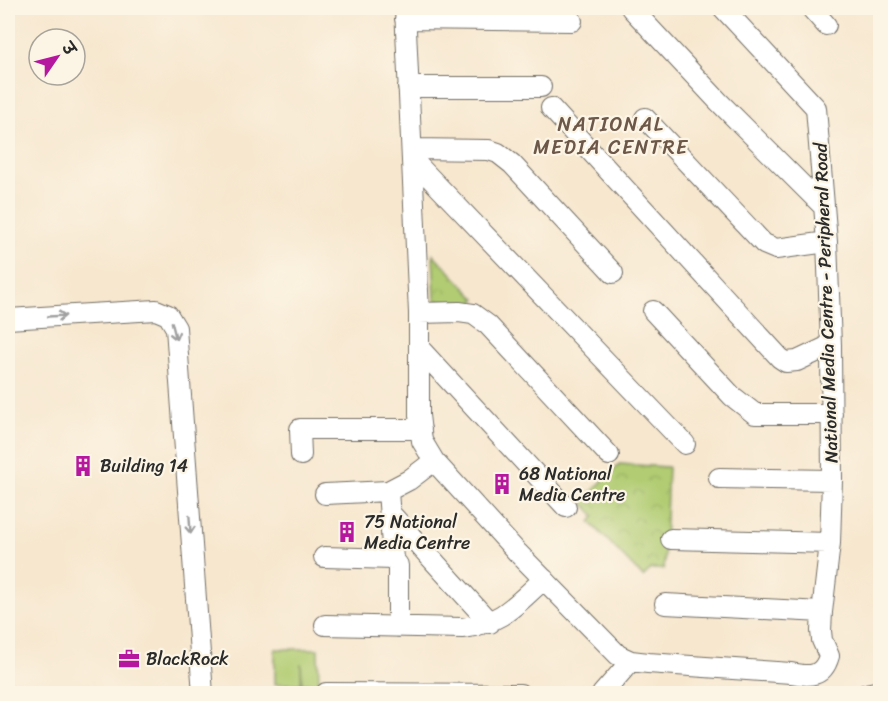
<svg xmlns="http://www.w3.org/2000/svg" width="888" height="701" viewBox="0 0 888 701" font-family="Sriracha,'Playpen Sans Deva',sans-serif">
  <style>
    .park { fill: url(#park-crowns); stroke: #6e7c4e; stroke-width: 1.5 }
    .pitch { fill: #b1cc72; stroke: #6e7c4e; stroke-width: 1.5 }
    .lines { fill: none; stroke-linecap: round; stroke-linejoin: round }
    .minor-casing { stroke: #726d64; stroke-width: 22 }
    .minor { stroke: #fff; stroke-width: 20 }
    .oneway { stroke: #a0a0a0 }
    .labels { text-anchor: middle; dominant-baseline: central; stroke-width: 4.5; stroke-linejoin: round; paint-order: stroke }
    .street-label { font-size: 18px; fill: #2b2b2b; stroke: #fcf5e5 }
    .poi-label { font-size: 18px; fill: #2b2b2b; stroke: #fcf5e5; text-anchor: start }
    .neighbourhood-label { font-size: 20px; letter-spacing: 1.5px; fill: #6c5748; stroke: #fcf5e5 }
  </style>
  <defs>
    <pattern id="park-crowns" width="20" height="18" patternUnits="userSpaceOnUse" patternTransform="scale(1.5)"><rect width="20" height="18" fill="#b1cc72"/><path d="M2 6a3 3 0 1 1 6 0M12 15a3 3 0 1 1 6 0" fill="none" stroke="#98af63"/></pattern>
  </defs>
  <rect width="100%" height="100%" fill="#fcf5e5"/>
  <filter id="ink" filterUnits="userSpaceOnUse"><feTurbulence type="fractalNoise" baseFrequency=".0167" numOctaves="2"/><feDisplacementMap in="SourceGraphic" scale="12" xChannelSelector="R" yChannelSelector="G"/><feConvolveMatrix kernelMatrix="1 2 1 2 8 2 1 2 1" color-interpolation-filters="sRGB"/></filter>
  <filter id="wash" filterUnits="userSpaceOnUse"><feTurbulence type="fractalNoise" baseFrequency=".008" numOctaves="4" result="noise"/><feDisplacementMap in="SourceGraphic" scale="24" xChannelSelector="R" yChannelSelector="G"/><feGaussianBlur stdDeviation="1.35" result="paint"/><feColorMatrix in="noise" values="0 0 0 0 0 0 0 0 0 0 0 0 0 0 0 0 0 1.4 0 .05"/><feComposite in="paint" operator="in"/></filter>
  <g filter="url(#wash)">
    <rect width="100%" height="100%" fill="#f7e7cf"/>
    <!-- park -->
    <path class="park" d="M 433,254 L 476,299 L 472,306 L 435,300 Z
      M 619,464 L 668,467 L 664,569 L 651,569 L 643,577 L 590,522 L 595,516 L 582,502 Z"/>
    <!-- pitch -->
    <path class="pitch" d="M 275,649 L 318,649 L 319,683 L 302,684 L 301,663 L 301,684 L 275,684 Z"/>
  </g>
  <g filter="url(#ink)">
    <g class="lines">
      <defs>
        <path id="minor" d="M 405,8 L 419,313 L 419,415 L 422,441 L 434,461 L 517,552 L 618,655 L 631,661 L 648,663 L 791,673 C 810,677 823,677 829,656 L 822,640 L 821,631 L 822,612 L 830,543 L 832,480 L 831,345 L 827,242 L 816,108 L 723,8
          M 631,8 L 719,102 L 824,207
          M 811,8 L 826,25
          M 405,19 L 572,21
          M 408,87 L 541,87
          M 551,108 L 780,358 L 786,362 L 797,361 L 831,345
          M 645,118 L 764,244 L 776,249 L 827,242
          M 412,149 L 489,150 L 498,153 L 512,164 L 613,273
          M 412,159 L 685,444
          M 653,311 L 732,396 L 755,414 L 832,414
          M 419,313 L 459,312 L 473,314 L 488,325 L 609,455
          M 8,319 L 156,310 L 168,315 L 176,328 L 203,694
          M 421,350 L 566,507
          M 301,455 L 300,429 L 421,429
          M 719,478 L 832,480
          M 388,491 L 393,559 L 398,565 L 398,627
          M 325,494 L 388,491 L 409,480 L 434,461
          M 390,513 L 490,623
          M 671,539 L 830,543
          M 324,557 L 393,559
          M 665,604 L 822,612
          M 325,625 L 462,628 C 503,623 515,605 544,579
          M 326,693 L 520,694
          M 602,694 L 631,661
          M 866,694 L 880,691"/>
      </defs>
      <!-- minor casing -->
      <use href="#minor" class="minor-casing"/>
      <!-- minor -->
      <use href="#minor" class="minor"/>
    </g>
    <!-- one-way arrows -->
    <defs><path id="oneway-shaft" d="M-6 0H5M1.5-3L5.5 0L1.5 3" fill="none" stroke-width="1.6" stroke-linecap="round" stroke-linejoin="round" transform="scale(1.5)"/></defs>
    <g class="oneway">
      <use href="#oneway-shaft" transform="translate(57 316) rotate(-3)"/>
      <use href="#oneway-shaft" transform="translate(174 331) rotate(76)"/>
      <use href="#oneway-shaft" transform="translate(190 525) rotate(86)"/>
    </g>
  </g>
  <!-- icons -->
  <defs>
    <symbol id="building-bare" viewBox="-9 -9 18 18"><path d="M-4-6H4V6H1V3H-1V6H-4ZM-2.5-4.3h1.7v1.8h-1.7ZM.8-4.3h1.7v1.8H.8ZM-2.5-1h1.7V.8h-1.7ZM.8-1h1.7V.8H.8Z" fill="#b5179e" stroke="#fcf5e5" stroke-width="2.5" paint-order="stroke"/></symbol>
    <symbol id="office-bare" viewBox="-9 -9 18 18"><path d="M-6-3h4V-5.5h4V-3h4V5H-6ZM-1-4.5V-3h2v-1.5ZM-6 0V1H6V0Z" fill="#b5179e" stroke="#fcf5e5" stroke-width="2.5" paint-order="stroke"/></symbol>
  </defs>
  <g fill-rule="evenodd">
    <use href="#building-bare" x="68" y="451" width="30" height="30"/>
    <use href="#building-bare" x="487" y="469" width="30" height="30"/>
    <use href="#building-bare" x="332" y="517" width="30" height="30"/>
    <use href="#office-bare" x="114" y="644" width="30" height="30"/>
  </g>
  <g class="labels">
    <!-- street labels -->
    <g class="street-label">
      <text transform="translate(826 303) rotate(-92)">National Media Centre - Peripheral Road</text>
    </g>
    <!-- poi labels -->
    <g class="poi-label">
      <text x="100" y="466">Building 14</text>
      <text x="519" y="474">68 National<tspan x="519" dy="21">Media Centre</tspan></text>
      <text x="364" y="522">75 National<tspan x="364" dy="21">Media Centre</tspan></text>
      <text x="146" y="659">BlackRock</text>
    </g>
    <!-- neighbourhood labels -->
    <g class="neighbourhood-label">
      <text x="611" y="124">NATIONAL<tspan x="611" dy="23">MEDIA CENTRE</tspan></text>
    </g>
  </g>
  <!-- margin -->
  <rect width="888" height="701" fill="none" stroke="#fcf5e5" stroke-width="30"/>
  <!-- north arrow -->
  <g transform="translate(57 57) rotate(55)"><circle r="28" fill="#fcf5e5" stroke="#a8a49b" stroke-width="1.5"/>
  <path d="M0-4.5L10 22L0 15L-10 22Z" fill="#b5179e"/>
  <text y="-9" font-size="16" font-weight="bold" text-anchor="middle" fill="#2b2b2b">उ</text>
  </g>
</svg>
